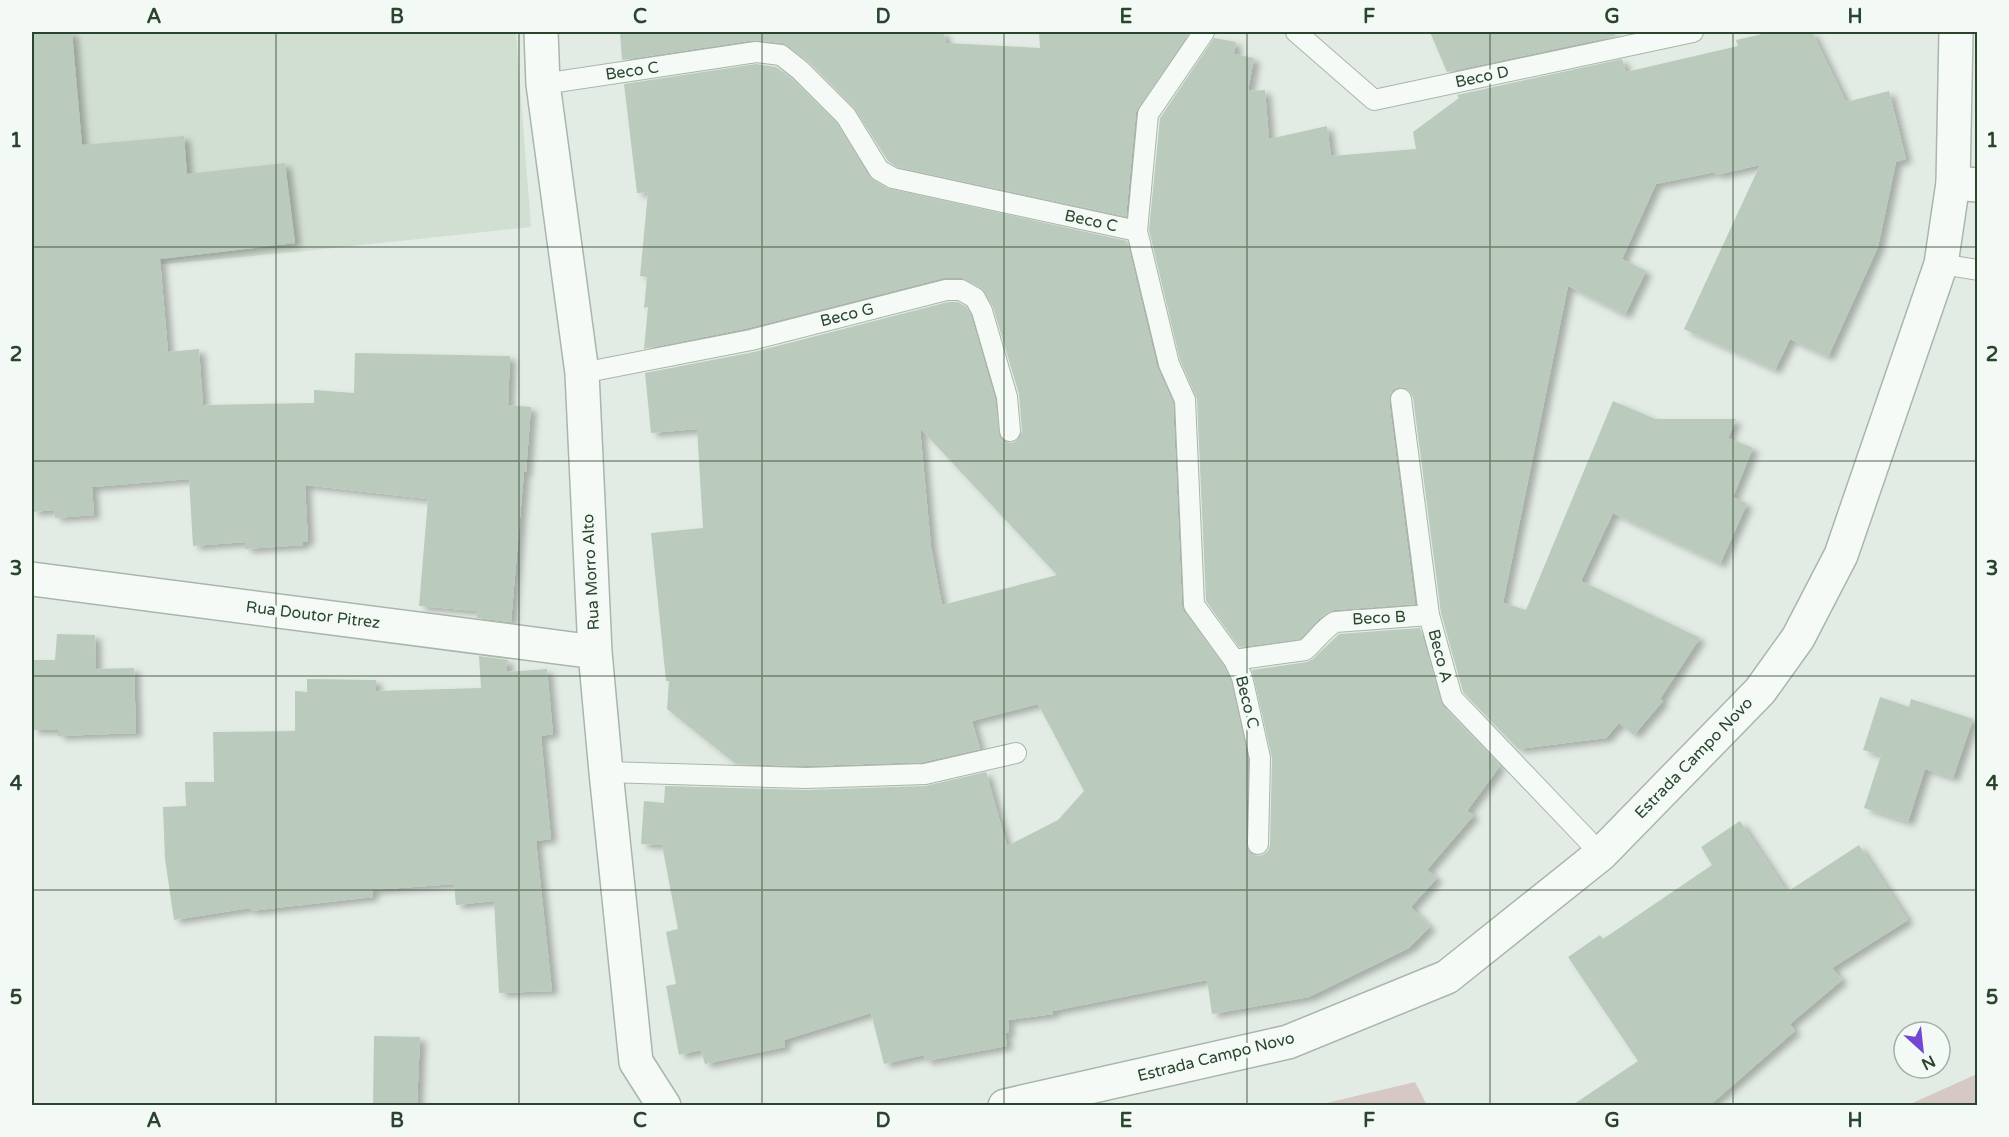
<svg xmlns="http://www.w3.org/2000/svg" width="2009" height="1137" viewBox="0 0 2009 1137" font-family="'Varela Round',sans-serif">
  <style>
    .built { fill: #d1ded2 }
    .green { fill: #d6c8c4 }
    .building { fill: #bacabc; fill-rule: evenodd; filter: url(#shadow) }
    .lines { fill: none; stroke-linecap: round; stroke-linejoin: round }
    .service-casing { stroke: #a8b7a9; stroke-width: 22 }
    .minor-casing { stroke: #a8b7a9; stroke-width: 36 }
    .tertiary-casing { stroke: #a8b7a9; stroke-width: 36 }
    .service { stroke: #f6faf7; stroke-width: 20 }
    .minor { stroke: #f6faf7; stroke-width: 33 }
    .tertiary { stroke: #f6faf7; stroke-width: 33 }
    .grid { fill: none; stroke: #2a452d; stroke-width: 1.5; stroke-opacity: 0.55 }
    .labels { text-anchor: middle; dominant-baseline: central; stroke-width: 6; stroke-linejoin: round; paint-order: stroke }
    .street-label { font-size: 16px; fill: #2a452d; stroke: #f3f9f4 }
    .neatline { fill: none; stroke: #2a452d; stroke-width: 2 }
    .grid-label { font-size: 20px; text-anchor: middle; font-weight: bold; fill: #2a452d }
  </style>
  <defs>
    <filter id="shadow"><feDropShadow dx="6" dy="4" stdDeviation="3" flood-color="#0004"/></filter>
  </defs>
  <rect width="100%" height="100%" fill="#e3ece4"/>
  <!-- built -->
  <path class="built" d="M 32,32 L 516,32 L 531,227 L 296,252 L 32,276 Z"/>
  <!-- green -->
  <path class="green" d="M 1977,1074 L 1977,1105 L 1908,1105 Z
    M 1415,1082 L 1427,1105 L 1318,1105 Z"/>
  <!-- building -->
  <path class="building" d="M 32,32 L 72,32 L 82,145 L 184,136 L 187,174 L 285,163 L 295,243 L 160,259 L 168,352 L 199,349 L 203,405 L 314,403 L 314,390 L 354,393 L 355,353 L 510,356 L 508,405 L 531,407 L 526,472 L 524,472 L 511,622 L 477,618 L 476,611 L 419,606 L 428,499 L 305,485 L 308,541 L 303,542 L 303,545 L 245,549 L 245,542 L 193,546 L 189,479 L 92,487 L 94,515 L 55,518 L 54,510 L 32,512 Z
    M 620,32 L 943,32 L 946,43 L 1040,48 L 1039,32 L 1180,32 L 1189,33 L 1136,112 L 1126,216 L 897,167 L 888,161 L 854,108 L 808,61 L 783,43 L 754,40 L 622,60 Z
    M 1430,32 L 1614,32 L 1615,36 L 1447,72 Z
    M 1771,32 L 1812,32 L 1846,102 L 1889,91 L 1906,159 L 1896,162 L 1878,247 L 1828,357 L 1790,339 L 1775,370 L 1684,329 L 1760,165 L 1716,175 L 1715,172 L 1656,184 L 1622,259 L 1646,271 L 1625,315 L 1568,286 L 1503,603 L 1526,610 L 1613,401 L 1655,419 L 1736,419 L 1728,438 L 1753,448 L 1733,497 L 1747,504 L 1720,564 L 1613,513 L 1581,581 L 1700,638 L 1660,699 L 1663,701 L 1634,735 L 1619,723 L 1606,738 L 1518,749 L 1463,692 L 1441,613 L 1413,397 L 1410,391 L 1405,388 L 1399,387 L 1393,390 L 1389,401 L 1415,604 L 1334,610 L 1319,619 L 1300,639 L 1239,647 L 1206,601 L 1197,399 L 1180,360 L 1149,230 L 1160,118 L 1214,38 L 1236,42 L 1234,54 L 1254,58 L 1248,91 L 1265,90 L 1269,139 L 1327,126 L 1331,156 L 1416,149 L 1413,132 L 1459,98 L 1457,95 L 1622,59 L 1626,72 L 1738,46 L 1736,40 Z
    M 756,64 L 776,67 L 792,79 L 837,123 L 869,177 L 887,188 L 1127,241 L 1157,367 L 1173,403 L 1182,606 L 1184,612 L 1224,666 L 1231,681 L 1248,759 L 1246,844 L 1251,854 L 1257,856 L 1263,855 L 1268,851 L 1270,845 L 1272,758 L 1252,670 L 1307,662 L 1313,659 L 1339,634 L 1420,628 L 1443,706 L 1500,766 L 1467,811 L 1474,815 L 1427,870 L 1437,878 L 1411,907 L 1430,927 L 1409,948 L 1309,997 L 1212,1014 L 1207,980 L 1053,1011 L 1053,1014 L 1008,1020 L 1009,1033 L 1005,1032 L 1007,1046 L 926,1061 L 924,1055 L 884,1064 L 871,1013 L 784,1040 L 785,1047 L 705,1064 L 701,1050 L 679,1055 L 666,986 L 676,984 L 666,932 L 678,929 L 662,845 L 641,844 L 644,801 L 664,803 L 665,786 L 806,790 L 925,786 L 986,772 L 1007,846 L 1058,820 L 1084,791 L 1038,704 L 972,721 L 980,749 L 923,762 L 806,766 L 736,764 L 667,709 L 669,681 L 666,681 L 651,533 L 703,528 L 697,429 L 651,433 L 645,373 L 754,352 L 948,302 L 958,302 L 966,307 L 971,316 L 995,399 L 1000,437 L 1004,442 L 1012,443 L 1017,440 L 1022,431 L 1019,394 L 993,307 L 981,288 L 962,278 L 943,278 L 748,328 L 644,349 L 648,307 L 644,308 L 647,277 L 640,276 L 648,192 L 637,193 L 624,84 ZM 920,428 L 1057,575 L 942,605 L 931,547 Z
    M 57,634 L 95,635 L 96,669 L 134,668 L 136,733 L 58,736 L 58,730 L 32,730 L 32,660 L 55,660 Z
    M 479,656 L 508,660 L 506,672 L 547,669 L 553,734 L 541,736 L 551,839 L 536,841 L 552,991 L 499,993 L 494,901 L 456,905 L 454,884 L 372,890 L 373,897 L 250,911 L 250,908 L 174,920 L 165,859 L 163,807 L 186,806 L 185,782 L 214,782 L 213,732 L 295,731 L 295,691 L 307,692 L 307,679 L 376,680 L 376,691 L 481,688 Z
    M 1880,697 L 1909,707 L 1911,699 L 1973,719 L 1953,778 L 1925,769 L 1908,822 L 1864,808 L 1881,755 L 1863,750 Z
    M 1740,821 L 1787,892 L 1859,845 L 1908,920 L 1832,968 L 1842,980 L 1790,1024 L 1795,1031 L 1709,1106 L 1571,1106 L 1638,1061 L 1568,957 L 1600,935 L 1603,939 L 1712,865 L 1701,847 Z
    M 374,1036 L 420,1037 L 417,1106 L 373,1106 Z"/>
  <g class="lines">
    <defs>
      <path id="service" d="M 1204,32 L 1148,114 L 1137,231 L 1169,364 L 1185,400 L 1194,605 L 1234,660 L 1242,677 L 1260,758 L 1258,844
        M 1296,32 L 1374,100 L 1693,32
        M 543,84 L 756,52 L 781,55 L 800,70 L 846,116 L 879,170 L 893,178 L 1137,231
        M 1941,264 L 1978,270
        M 582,373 L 751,340 L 946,290 L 961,290 L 975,298 L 982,311 L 1007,397 L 1010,431
        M 1401,399 L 1429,615 L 1452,698 L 1601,854
        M 1234,660 L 1305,650 C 1316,641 1323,629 1335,622 L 1429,615
        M 606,772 L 806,778 L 925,774 L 1016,753"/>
      <path id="minor" d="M 541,32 L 543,84 L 582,373 L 595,652 L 606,772 L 636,1062 L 664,1106
        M 1953,183 L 1978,185
        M 32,579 L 595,652"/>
      <path id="tertiary" d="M 1005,1106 L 1288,1042 L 1447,977 L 1601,854 L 1760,691 L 1798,638 L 1841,555 L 1941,264 L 1953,183 L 1956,32"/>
    </defs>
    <!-- service casing -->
    <use href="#service" class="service-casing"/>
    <!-- minor casing -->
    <use href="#minor" class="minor-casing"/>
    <!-- tertiary casing -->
    <use href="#tertiary" class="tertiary-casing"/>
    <!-- service -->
    <use href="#service" class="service"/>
    <!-- minor -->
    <use href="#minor" class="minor"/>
    <!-- tertiary -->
    <use href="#tertiary" class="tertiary"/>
  </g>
  <!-- grid -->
  <path class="grid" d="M 276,32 L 276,1106M 519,32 L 519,1106M 762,32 L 762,1106M 1004,32 L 1004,1106M 1247,32 L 1247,1106M 1490,32 L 1490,1106M 1733,32 L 1733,1106M 32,247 L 1978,247M 32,461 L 1978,461M 32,676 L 1978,676M 32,890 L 1978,890"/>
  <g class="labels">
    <!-- street labels -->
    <g class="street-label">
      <text transform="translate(632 71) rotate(-8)">Beco C</text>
      <text transform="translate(1482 77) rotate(-12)">Beco D</text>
      <text transform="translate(1091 221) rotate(12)">Beco C</text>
      <text transform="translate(847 315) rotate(-14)">Beco G</text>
      <text transform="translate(591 572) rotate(-93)">Rua Morro Alto</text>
      <text transform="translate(313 615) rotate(7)">Rua Doutor Pitrez</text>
      <text transform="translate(1379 618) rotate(-3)">Beco B</text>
      <text transform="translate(1440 656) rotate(75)">Beco A</text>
      <text transform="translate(1247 702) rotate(76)">Beco C</text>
      <text transform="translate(1694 758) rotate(-46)">Estrada Campo Novo</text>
      <text transform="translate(1216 1057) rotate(-14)">Estrada Campo Novo</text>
    </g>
  </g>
  <!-- border -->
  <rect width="2009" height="1137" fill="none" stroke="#f3f9f4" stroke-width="66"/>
  <!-- north arrow -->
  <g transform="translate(1922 1050) rotate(153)"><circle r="28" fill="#f3f9f4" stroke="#a3b1a4" stroke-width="1.5"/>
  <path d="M0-4.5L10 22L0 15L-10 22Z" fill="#7447d2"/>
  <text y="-9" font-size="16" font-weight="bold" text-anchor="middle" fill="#2a452d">N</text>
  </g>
  <rect x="33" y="33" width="1943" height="1071" class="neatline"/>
  <g class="grid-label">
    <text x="154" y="23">A</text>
    <text x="397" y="23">B</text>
    <text x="640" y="23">C</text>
    <text x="883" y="23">D</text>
    <text x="1126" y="23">E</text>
    <text x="1369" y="23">F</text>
    <text x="1612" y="23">G</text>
    <text x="1855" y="23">H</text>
    <text x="16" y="147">1</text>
    <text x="1992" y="147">1</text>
    <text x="16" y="361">2</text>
    <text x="1992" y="361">2</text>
    <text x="16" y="575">3</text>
    <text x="1992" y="575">3</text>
    <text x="16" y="790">4</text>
    <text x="1992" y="790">4</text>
    <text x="16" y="1004">5</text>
    <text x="1992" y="1004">5</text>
    <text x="154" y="1127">A</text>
    <text x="397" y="1127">B</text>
    <text x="640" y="1127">C</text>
    <text x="883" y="1127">D</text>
    <text x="1126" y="1127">E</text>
    <text x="1369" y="1127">F</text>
    <text x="1612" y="1127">G</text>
    <text x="1855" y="1127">H</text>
  </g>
</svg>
